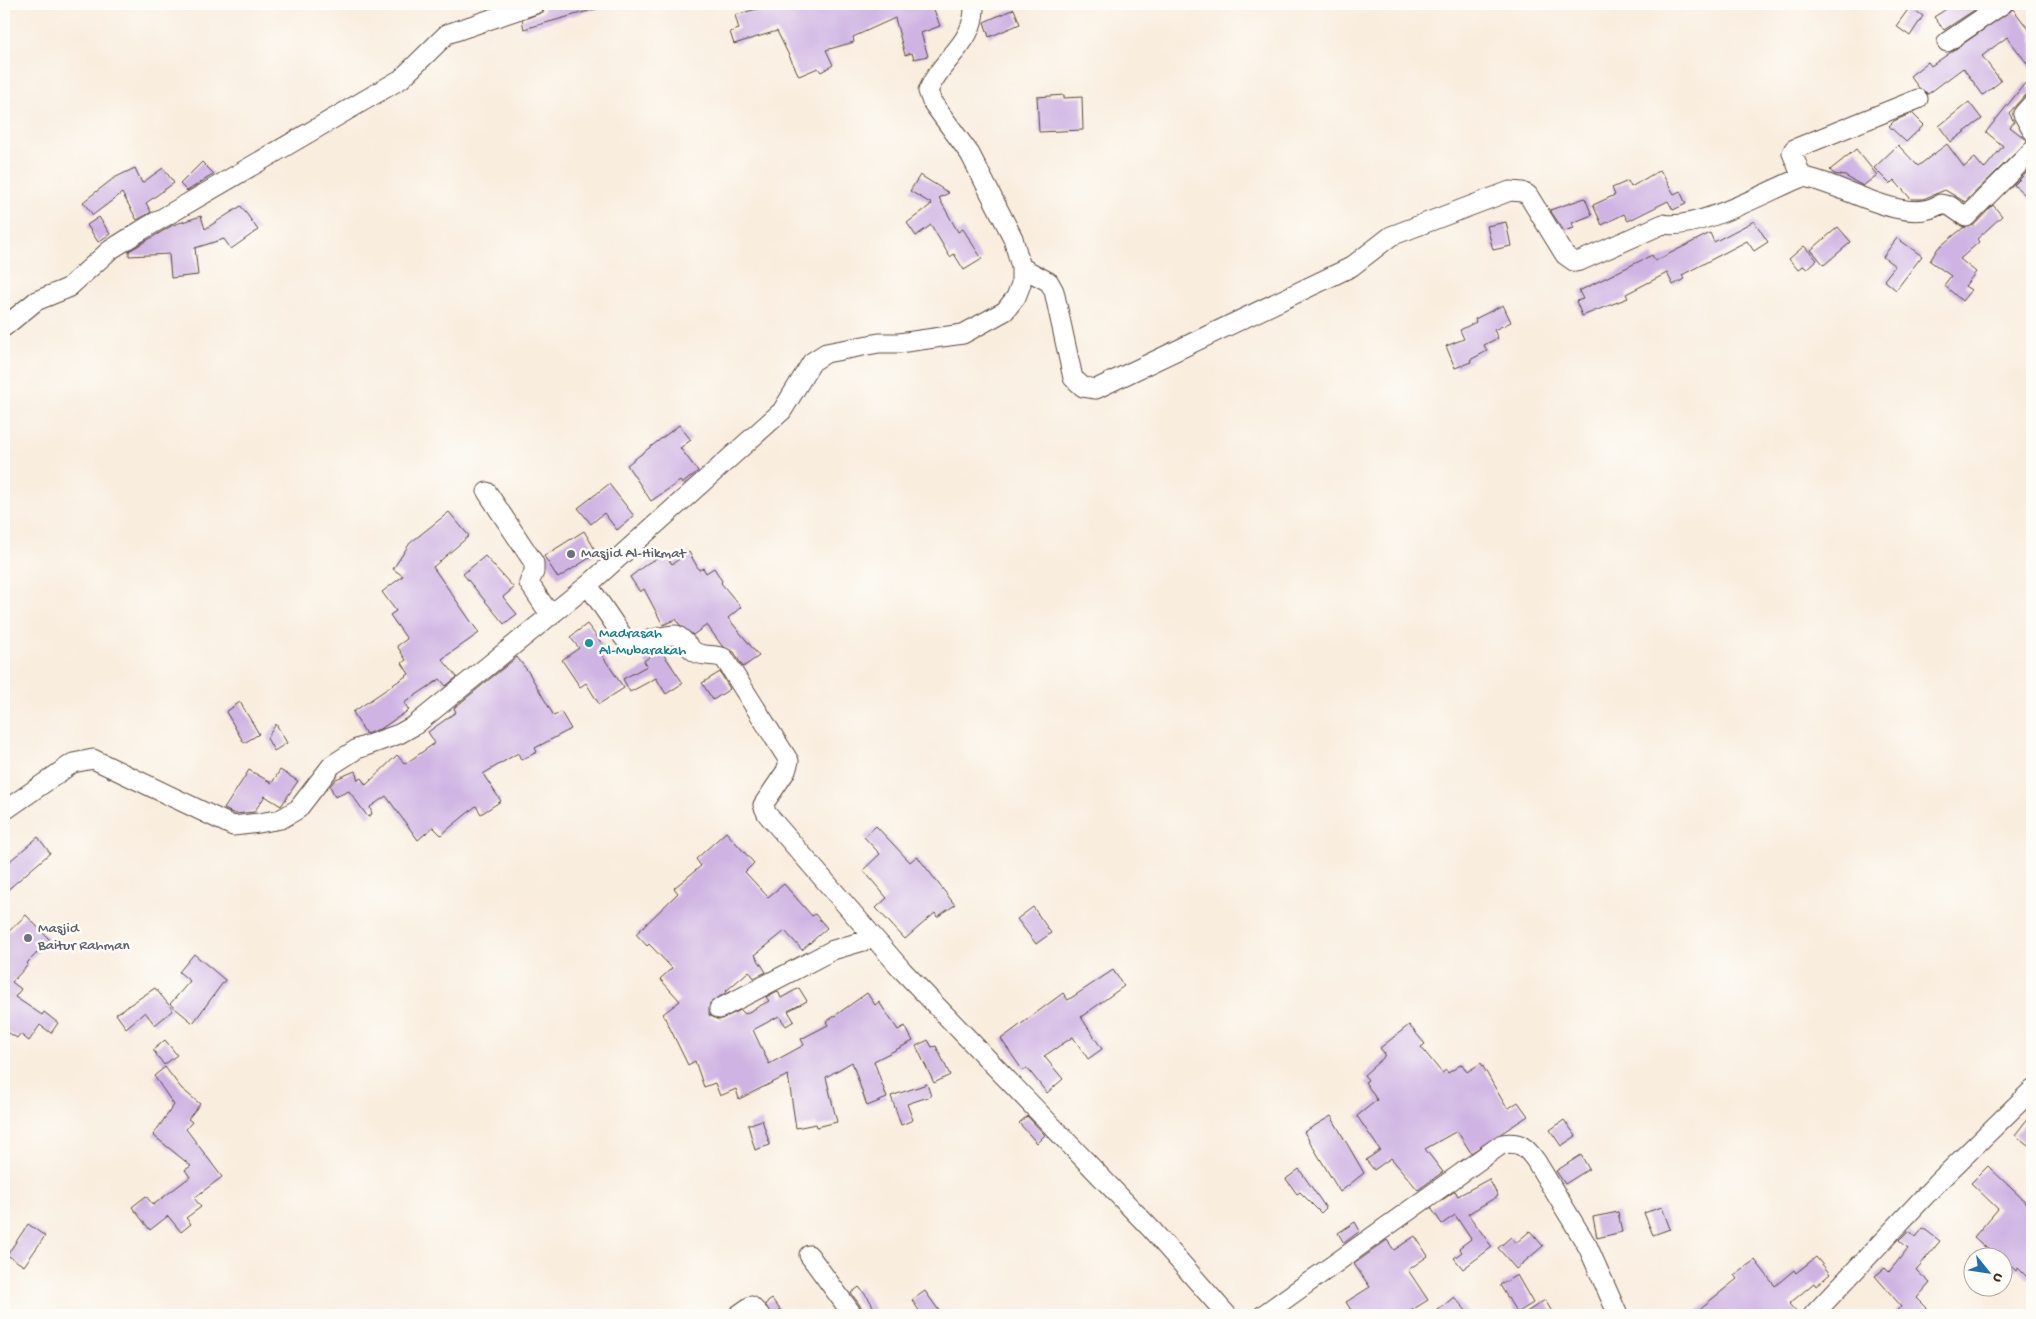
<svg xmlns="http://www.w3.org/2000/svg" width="2036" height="1319" viewBox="0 0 2036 1319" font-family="'Gochi Hand',sans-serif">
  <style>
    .building { fill: #cfb4e3 }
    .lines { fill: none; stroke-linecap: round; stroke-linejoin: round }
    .minor-casing { stroke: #58473b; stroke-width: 21 }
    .minor { stroke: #fff; stroke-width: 19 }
    .worship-dot { fill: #6b7280; stroke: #fdfcf7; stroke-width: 2 }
    .culture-dot { fill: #0f9aa8; stroke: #fdfcf7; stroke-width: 2 }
    .labels { text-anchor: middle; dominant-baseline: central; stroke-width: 5; stroke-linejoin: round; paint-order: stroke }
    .worship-label { font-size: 15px; fill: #5b616d; stroke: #fdfcf7; text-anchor: start }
    .culture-label { font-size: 15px; fill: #0d838f; stroke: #fdfcf7; text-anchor: start }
  </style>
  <rect width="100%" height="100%" fill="#fdfcf7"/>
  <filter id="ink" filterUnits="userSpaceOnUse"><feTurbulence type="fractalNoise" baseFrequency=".02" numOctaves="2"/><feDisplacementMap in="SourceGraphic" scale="10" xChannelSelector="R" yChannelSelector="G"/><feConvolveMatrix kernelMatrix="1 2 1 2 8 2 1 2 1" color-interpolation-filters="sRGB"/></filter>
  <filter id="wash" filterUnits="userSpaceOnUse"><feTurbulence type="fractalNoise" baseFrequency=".0096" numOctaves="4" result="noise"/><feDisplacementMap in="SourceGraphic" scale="20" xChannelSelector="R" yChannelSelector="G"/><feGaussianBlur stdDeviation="1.12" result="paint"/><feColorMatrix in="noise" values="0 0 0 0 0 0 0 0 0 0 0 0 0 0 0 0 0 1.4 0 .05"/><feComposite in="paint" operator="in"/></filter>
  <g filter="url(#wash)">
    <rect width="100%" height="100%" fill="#f9edde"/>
    <g id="blocks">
      <!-- building -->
      <path class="building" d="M 546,4 L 598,4 L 599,8 L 524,29 L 522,20 L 543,12 Z
        M 763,4 L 932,4 L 940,26 L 921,33 L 928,56 L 914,59 L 912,53 L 905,55 L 895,18 L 853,37 L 854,42 L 826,50 L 833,65 L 821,72 L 818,68 L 799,76 L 777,31 L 734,44 L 730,32 L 739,29 L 735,15 L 764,7 Z
        M 1954,4 L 1972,4 L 1976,9 L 1944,30 L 1934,17 Z
        M 1910,7 L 1923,16 L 1910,36 L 1896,26 Z
        M 1014,9 L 1020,24 L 989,37 L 984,22 Z
        M 2013,9 L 2032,34 L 2032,70 L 2007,37 L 1982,56 L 2001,81 L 1983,95 L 1963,68 L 1928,94 L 1919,88 L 1910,76 L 1928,62 L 1931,66 Z
        M 2026,82 L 2032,93 L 2024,96 L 2009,113 L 2014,122 L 2010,127 L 2028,141 L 1965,202 L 1945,190 L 1923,199 L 1911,199 L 1894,180 L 1890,184 L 1874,168 L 1898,145 L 1918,166 L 1947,144 L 1964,167 L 1975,158 L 1984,169 L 2003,146 L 1986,132 Z
        M 1064,95 L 1064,98 L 1082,97 L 1083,130 L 1039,132 L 1037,97 Z
        M 1969,102 L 1982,119 L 1951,142 L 1939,126 Z
        M 1912,113 L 1924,125 L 1906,142 L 1889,126 L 1894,121 Z
        M 1856,149 L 1877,175 L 1863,186 L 1845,176 L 1834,174 L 1830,170 Z
        M 202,162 L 214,174 L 187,191 L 180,184 Z
        M 135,168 L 142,183 L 163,168 L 174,183 L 146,203 L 151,212 L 137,220 L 122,193 L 93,215 L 83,202 L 114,178 Z
        M 1660,170 L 1674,194 L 1680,191 L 1686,204 L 1673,210 L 1668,201 L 1628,221 L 1624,214 L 1602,225 L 1593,205 L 1615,195 L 1612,188 L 1628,181 L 1631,187 Z
        M 2027,172 L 2032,176 L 2032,201 L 2014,185 Z
        M 920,175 L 949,193 L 939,198 L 958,232 L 963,229 L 982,259 L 964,270 L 954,254 L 950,257 L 931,225 L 916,236 L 907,223 L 932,204 L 910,191 Z
        M 1585,198 L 1592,215 L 1572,223 L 1574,228 L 1564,231 L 1550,210 Z
        M 1993,205 L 2002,216 L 1977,239 L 1979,242 L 1960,259 L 1976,272 L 1965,286 L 1971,290 L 1962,301 L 1944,285 L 1951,276 L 1930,261 L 1938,248 L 1963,228 L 1974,225 Z
        M 241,206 L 258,230 L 231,249 L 224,239 L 195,248 L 198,275 L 171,278 L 169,254 L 129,256 L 129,251 L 173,225 L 201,216 L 205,229 Z
        M 99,217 L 110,234 L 98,242 L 87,225 Z
        M 1754,221 L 1768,242 L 1754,251 L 1747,241 L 1682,275 L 1684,279 L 1673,285 L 1667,273 L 1626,294 L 1628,298 L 1582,316 L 1576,301 L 1583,299 L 1579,291 L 1652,255 L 1655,261 L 1710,233 L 1714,242 Z
        M 1506,222 L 1511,246 L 1493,250 L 1487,226 Z
        M 1838,227 L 1851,242 L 1824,265 L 1811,250 Z
        M 1897,238 L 1922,256 L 1896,290 L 1884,280 L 1895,266 L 1883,257 Z
        M 1804,246 L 1817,260 L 1807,269 L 1803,266 L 1798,270 L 1789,259 Z
        M 1503,305 L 1511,322 L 1494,330 L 1498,338 L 1484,345 L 1487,351 L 1470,360 L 1471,362 L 1455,368 L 1446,346 L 1464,339 L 1460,330 L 1476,322 L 1475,319 Z
        M 679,425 L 691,440 L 680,448 L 698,471 L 682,484 L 680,481 L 651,501 L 627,465 Z
        M 609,484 L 634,516 L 617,530 L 604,513 L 591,524 L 578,508 Z
        M 449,512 L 469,536 L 433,567 L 479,633 L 442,659 L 457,677 L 446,686 L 440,679 L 404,703 L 409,710 L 382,728 L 366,734 L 353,712 L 409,674 L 402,663 L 406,660 L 397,646 L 407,639 L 390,615 L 396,611 L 382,592 L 403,576 L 393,569 L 410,543 Z
        M 584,531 L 597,553 L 558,578 L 544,556 Z
        M 689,552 L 699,570 L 703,568 L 706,573 L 714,568 L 722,581 L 721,583 L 741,607 L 728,618 L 759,656 L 743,667 L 734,652 L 722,646 L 707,625 L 693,635 L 680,625 L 676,619 L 663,625 L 644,589 L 640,592 L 630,577 L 648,563 L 665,555 L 672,564 Z
        M 485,556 L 514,588 L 503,597 L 517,614 L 504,624 L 463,574 Z
        M 587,624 L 607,650 L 601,654 L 624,688 L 599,704 L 586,683 L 580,687 L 562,660 L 579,648 L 570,637 Z
        M 660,649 L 683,683 L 666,694 L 656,678 L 630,692 L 623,679 L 647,666 L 644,661 Z
        M 517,657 L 529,673 L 554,716 L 561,712 L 571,729 L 535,748 L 537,752 L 521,760 L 518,753 L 483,774 L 501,801 L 481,814 L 476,806 L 441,835 L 433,827 L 418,840 L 386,796 L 370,807 L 372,814 L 368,817 L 349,791 L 335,797 L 330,786 L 336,779 L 355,771 L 358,780 L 361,778 L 366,785 L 397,755 L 405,764 L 435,743 L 428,732 L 456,712 L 454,708 Z
        M 720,672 L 730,689 L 713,700 L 702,683 Z
        M 240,702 L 259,734 L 244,743 L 226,712 Z
        M 276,724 L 287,743 L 274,751 L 267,738 Z
        M 249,770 L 272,783 L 280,770 L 298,781 L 281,806 L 265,796 L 254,812 L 235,814 L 224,809 Z
        M 876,826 L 910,862 L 917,856 L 955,905 L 937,917 L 935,913 L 905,939 L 876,908 L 887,898 L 863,870 L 880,854 L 864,837 Z
        M 726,832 L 754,863 L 745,872 L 768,897 L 784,884 L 812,916 L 815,914 L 827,928 L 802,950 L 785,931 L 755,955 L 766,972 L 754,978 L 749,971 L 726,991 L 727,992 L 710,1003 L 709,1015 L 719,1020 L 741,1010 L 745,1014 L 769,1001 L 766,997 L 778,991 L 781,998 L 799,988 L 807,1001 L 788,1011 L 794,1021 L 786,1026 L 779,1016 L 753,1030 L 769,1064 L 804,1045 L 801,1039 L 828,1025 L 826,1022 L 867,993 L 875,1005 L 879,1002 L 898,1030 L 905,1026 L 913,1041 L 874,1061 L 887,1098 L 867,1106 L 852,1062 L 826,1077 L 837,1122 L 817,1127 L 816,1124 L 796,1128 L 788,1075 L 739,1099 L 736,1089 L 720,1096 L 715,1083 L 704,1087 L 695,1061 L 688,1065 L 663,1014 L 680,1001 L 660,979 L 672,968 L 649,944 L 647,946 L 636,934 L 678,893 L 674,888 L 701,866 L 696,859 Z
        M 38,837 L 50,853 L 4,893 L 4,866 Z
        M 1033,907 L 1051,933 L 1036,944 L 1017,919 Z
        M 26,915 L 50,940 L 27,963 L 28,965 L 12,982 L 21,989 L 15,997 L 42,1015 L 44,1012 L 58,1023 L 51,1033 L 40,1025 L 29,1041 L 20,1034 L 17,1038 L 4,1030 L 4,936 Z
        M 194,954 L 225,980 L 193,1023 L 170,1004 L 190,981 L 179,972 Z
        M 1113,970 L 1124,986 L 1081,1017 L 1102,1049 L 1088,1059 L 1073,1037 L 1044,1056 L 1063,1079 L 1047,1093 L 1027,1068 L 1023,1071 L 1001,1039 L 1063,993 L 1068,1000 Z
        M 155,988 L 173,1010 L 155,1025 L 145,1012 L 126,1028 L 116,1014 Z
        M 1409,1025 L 1425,1044 L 1421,1047 L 1442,1073 L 1446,1070 L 1448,1073 L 1462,1064 L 1467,1072 L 1481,1063 L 1505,1105 L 1509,1108 L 1518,1102 L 1528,1116 L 1471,1153 L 1457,1131 L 1425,1149 L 1443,1172 L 1418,1190 L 1391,1158 L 1374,1170 L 1366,1160 L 1380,1150 L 1357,1116 L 1377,1100 L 1365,1082 L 1368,1080 L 1364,1075 L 1383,1058 L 1385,1054 L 1380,1048 Z
        M 165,1040 L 177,1055 L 164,1065 L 153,1050 Z
        M 928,1040 L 932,1047 L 936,1046 L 950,1075 L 934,1083 L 916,1046 Z
        M 165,1067 L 181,1088 L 200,1104 L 188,1119 L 192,1122 L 186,1129 L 222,1177 L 194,1198 L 201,1207 L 186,1218 L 191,1224 L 181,1232 L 168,1216 L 150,1230 L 132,1207 L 146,1196 L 153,1205 L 190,1177 L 185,1170 L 191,1166 L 153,1135 L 174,1105 L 154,1076 Z
        M 927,1084 L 931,1096 L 907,1104 L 913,1120 L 901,1125 L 891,1096 Z
        M 2032,1113 L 2032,1148 L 2015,1135 Z
        M 1027,1116 L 1045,1135 L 1037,1143 L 1019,1123 Z
        M 1331,1116 L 1364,1173 L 1340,1192 L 1304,1132 Z
        M 762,1120 L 770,1145 L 755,1150 L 748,1125 Z
        M 1564,1120 L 1576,1136 L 1561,1146 L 1550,1130 Z
        M 1581,1155 L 1589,1169 L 1565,1184 L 1556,1171 Z
        M 1988,1166 L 2032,1208 L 2032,1282 L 2018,1268 L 2016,1271 L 2004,1259 L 2004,1256 L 1996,1253 L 1994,1255 L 1974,1237 L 1998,1209 L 1971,1183 Z
        M 1299,1169 L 1326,1208 L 1321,1213 L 1300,1192 L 1297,1194 L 1286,1179 Z
        M 1489,1179 L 1498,1196 L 1468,1214 L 1492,1247 L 1463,1269 L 1454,1258 L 1462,1252 L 1459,1248 L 1471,1239 L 1455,1215 L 1442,1224 L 1431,1208 L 1455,1191 L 1458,1196 Z
        M 1662,1207 L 1670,1229 L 1653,1235 L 1644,1213 Z
        M 1618,1212 L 1622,1232 L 1597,1238 L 1593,1217 Z
        M 1355,1222 L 1360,1231 L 1344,1243 L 1338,1233 Z
        M 28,1224 L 45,1236 L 24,1266 L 7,1255 Z
        M 1923,1228 L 1940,1241 L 1916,1270 L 1930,1283 L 1917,1298 L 1934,1315 L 1893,1315 L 1901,1306 L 1875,1276 L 1885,1268 L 1889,1272 L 1908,1248 L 1899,1240 L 1908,1231 L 1916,1237 Z
        M 1530,1231 L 1543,1246 L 1516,1269 L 1498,1248 L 1511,1237 L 1516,1243 Z
        M 1415,1236 L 1428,1256 L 1408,1270 L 1428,1300 L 1404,1315 L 1354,1315 L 1346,1302 L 1370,1287 L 1354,1264 L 1387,1240 L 1394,1250 Z
        M 1816,1257 L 1830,1274 L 1816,1286 L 1814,1283 L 1789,1304 L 1799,1315 L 1692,1315 L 1737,1279 L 1734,1275 L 1755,1260 L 1775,1286 L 1794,1270 L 1796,1273 Z
        M 1517,1275 L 1533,1303 L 1517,1313 L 1500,1285 Z
        M 859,1287 L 869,1299 L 878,1315 L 864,1315 L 862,1308 L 851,1293 Z
        M 925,1291 L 942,1315 L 922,1315 L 912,1300 Z
        M 1454,1297 L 1470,1315 L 1432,1315 Z
        M 772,1299 L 784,1315 L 771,1315 L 765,1304 Z
        M 1545,1300 L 1554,1315 L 1522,1315 Z"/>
    </g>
  </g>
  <g filter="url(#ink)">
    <use href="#blocks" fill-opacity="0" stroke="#58473b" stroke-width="1"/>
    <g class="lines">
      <defs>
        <path id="minor" d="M 1947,42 L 2003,4
          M 2032,104 L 2023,114 L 2032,130
          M 1802,177 C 1839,181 1905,228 1940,204 L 1950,206 L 1966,217 L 2032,151
          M 1021,267 L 1049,282 L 1054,291 L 1073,378 L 1083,387 L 1096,389 L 1351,267 L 1391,236 L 1510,191 L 1522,192 L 1528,195 L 1565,255 L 1575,262 L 1580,261 L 1663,224 C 1697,231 1768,191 1802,177 L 1792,153 L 1794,149 L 1918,99
          M 4,327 L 36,301 L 68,288 L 110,250 L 142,230 L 401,79 L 447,34 L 535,4
          M 487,492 L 534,563 L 534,572 L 529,583 L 551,616
          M 588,585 L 624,638 C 639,648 659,634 676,635 C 685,639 688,649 697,653 C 706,657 715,654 724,658 L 789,761 L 786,771 L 763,805 L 767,814 L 903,971 L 1152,1230 L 1227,1315
          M 4,811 L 73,763 L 93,759 L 233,826 L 259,823 L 281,819 L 298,809 L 332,765 L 357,749 L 399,734 L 415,725 L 588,585 L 782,411 L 812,362 L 826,353 L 879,343 L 899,343 L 963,334 L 1005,311 L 1016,297 L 1021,284 L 1021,267 L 1013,238 L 970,154 L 932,102 L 928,91 C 942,57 976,43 974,4
          M 719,1009 L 833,950 L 874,938
          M 809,1255 L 853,1315
          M 738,1315 L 751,1306 L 760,1315
          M 1263,1315 L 1502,1144 C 1520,1141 1526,1147 1536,1161 L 1588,1247 L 1618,1315
          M 1813,1315 L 1939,1181 L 2032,1090"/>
      </defs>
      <!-- minor casing -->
      <use href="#minor" class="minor-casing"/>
      <!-- minor -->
      <use href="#minor" class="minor"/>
    </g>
  </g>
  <!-- markers -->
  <g class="worship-dot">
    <circle cx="571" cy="554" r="5"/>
    <circle cx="28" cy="938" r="5"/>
  </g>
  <circle class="culture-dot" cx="589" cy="643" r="5"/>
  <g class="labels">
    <!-- worship labels -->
    <g class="worship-label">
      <text x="581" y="554">Masjid Al-Hikmat</text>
      <text x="38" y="929">Masjid<tspan x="38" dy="17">Baitur Rahman</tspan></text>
    </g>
    <!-- culture labels -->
    <g class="culture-label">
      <text x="599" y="634">Madrasah<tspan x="599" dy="17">Al-Mubarakah</tspan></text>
    </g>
  </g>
  <!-- margin -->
  <rect width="2036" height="1319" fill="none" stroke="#fdfcf7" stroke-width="20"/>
  <!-- north arrow -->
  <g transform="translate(1988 1272) rotate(120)"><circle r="24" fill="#fdfcf7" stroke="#afa8a0"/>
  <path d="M0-4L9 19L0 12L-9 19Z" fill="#1f6fb2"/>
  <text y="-8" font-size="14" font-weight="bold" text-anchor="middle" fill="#3b2a1e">U</text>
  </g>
</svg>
